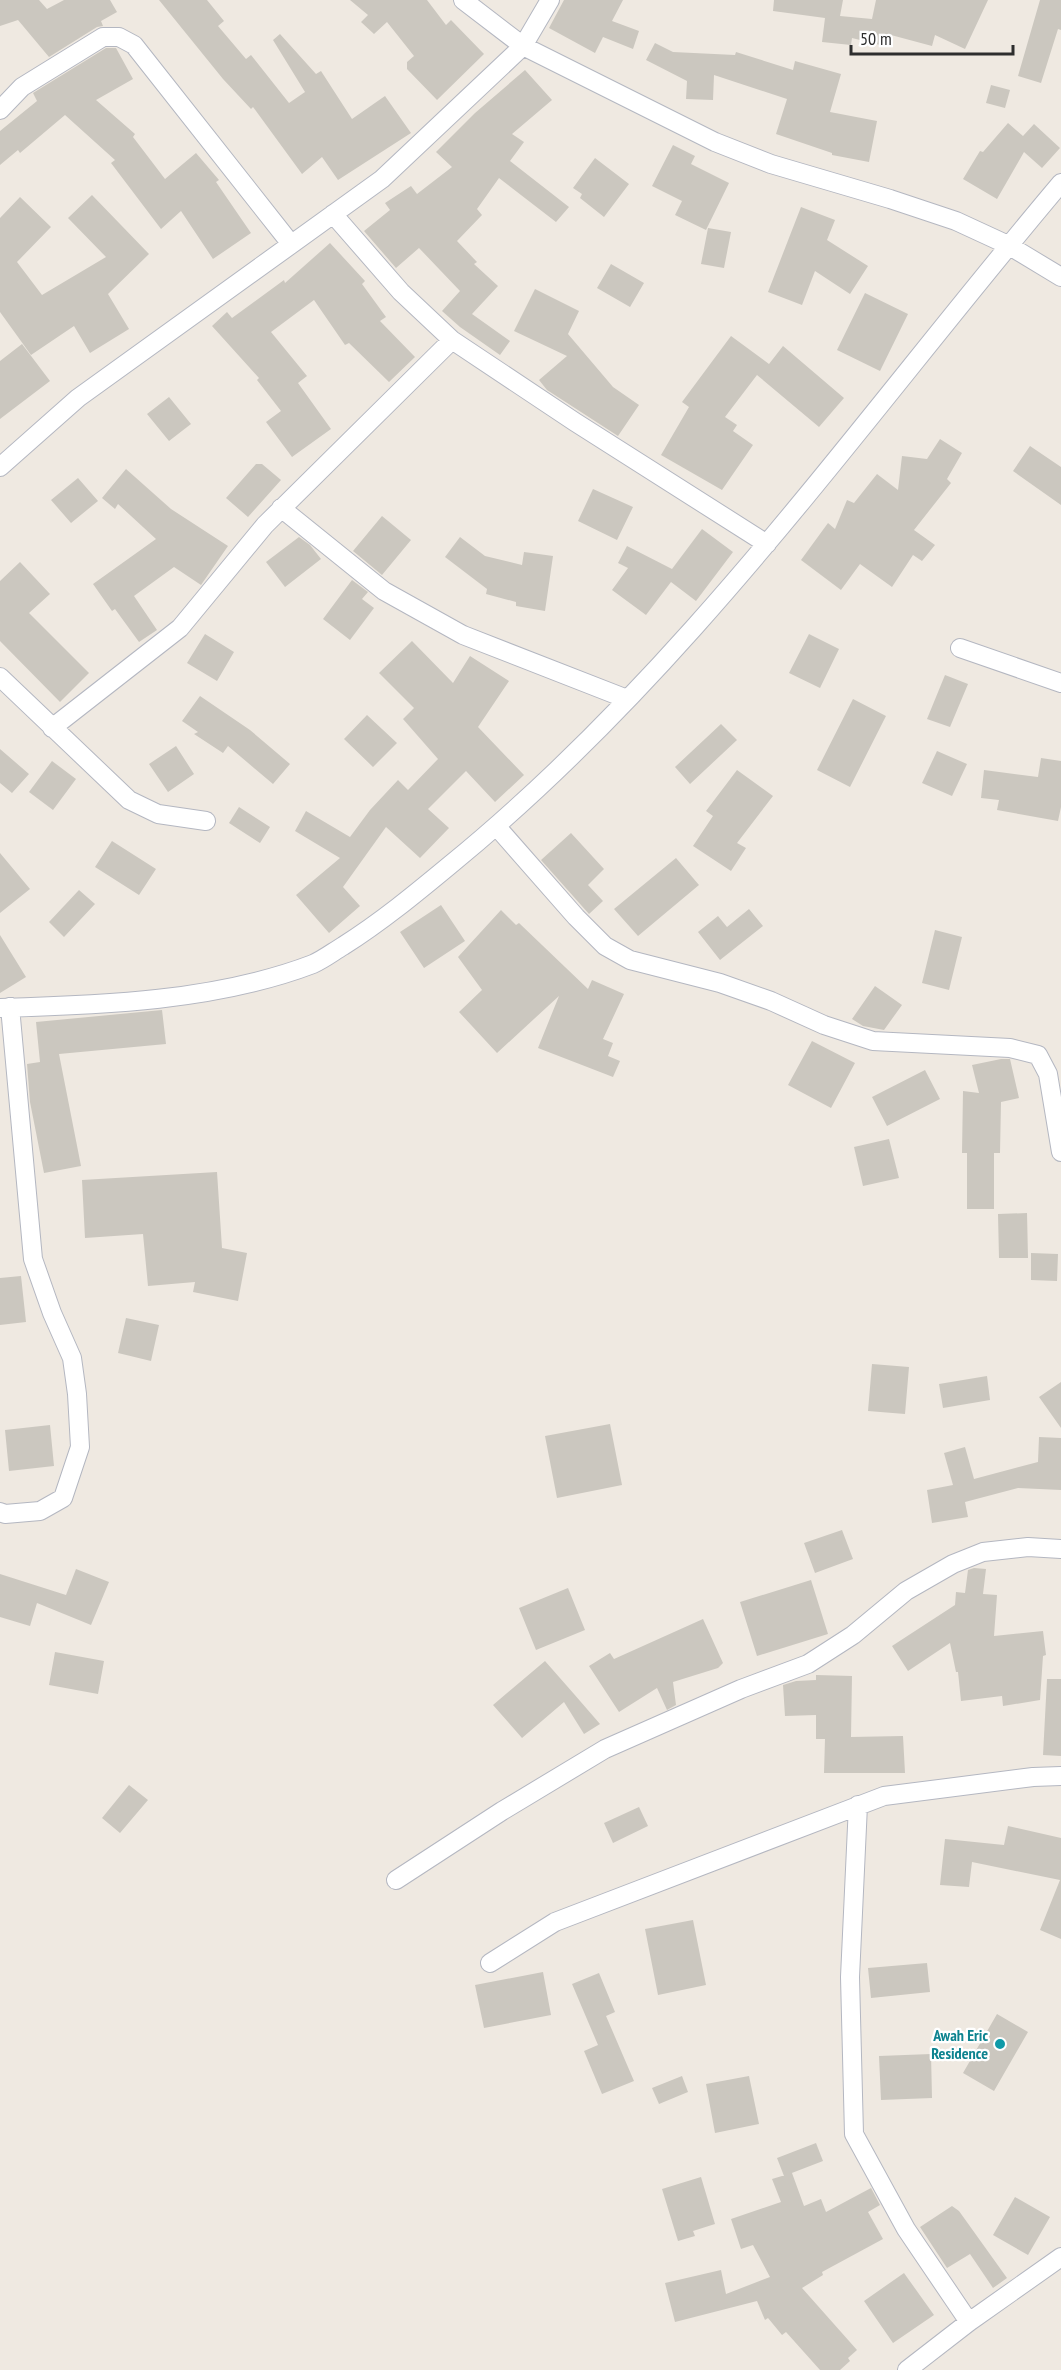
<svg xmlns="http://www.w3.org/2000/svg" width="1061" height="2370" viewBox="0 0 1061 2370" font-family="'PT Sans Narrow',sans-serif">
  <style>
    .building { fill: #cbc7bf }
    .lines { fill: none; stroke-linecap: round; stroke-linejoin: round }
    .street-casing { stroke: #b4b7c1; stroke-width: 20 }
    .street { stroke: #fff; stroke-width: 18 }
    .culture-dot { fill: #0f9aa8; stroke: #fff; stroke-width: 2 }
    .labels { text-anchor: middle; dominant-baseline: central; stroke-width: 4.5; stroke-linejoin: round; paint-order: stroke }
    .culture-label { font-size: 16px; font-weight: bold; fill: #0d838f; stroke: #fff; text-anchor: end }
  </style>
  <rect width="100%" height="100%" fill="#efe9e1"/>
  <!-- building -->
  <path class="building" d="M 0,0 L 39,0 L 47,9 L 64,0 L 110,0 L 117,12 L 101,21 L 103,26 L 97,27 L 49,57 L 18,20 L 0,26 Z
    M 159,0 L 207,0 L 224,21 L 218,26 L 246,59 L 251,55 L 289,103 L 305,92 L 273,40 L 280,34 L 316,74 L 321,71 L 352,119 L 385,96 L 411,133 L 338,180 L 322,157 L 302,174 L 253,107 L 251,109 L 223,79 Z
    M 350,0 L 427,0 L 446,25 L 451,20 L 484,54 L 437,100 L 407,69 L 407,62 L 414,56 L 387,22 L 374,34 L 361,22 L 368,15 Z
    M 564,0 L 623,0 L 612,21 L 639,31 L 633,49 L 603,37 L 595,53 L 549,28 Z
    M 774,0 L 843,0 L 840,16 L 872,19 L 876,0 L 988,0 L 965,49 L 935,35 L 932,46 L 891,35 L 888,47 L 852,38 L 851,45 L 822,42 L 825,18 L 773,11 Z
    M 1040,0 L 1061,0 L 1061,30 L 1058,29 L 1041,83 L 1018,76 Z
    M 655,43 L 673,52 L 735,55 L 736,52 L 793,70 L 795,61 L 841,74 L 830,112 L 877,121 L 869,162 L 832,155 L 832,153 L 776,134 L 787,99 L 714,75 L 713,100 L 686,99 L 687,81 L 646,60 Z
    M 106,48 L 116,48 L 133,79 L 96,100 L 135,134 L 133,137 L 165,179 L 196,153 L 219,180 L 216,182 L 251,233 L 213,259 L 181,211 L 161,229 L 111,163 L 115,160 L 65,115 L 20,153 L 18,150 L 0,165 L 0,131 L 37,101 L 33,93 Z
    M 525,70 L 552,100 L 512,134 L 524,142 L 510,161 L 569,207 L 556,222 L 499,178 L 477,209 L 482,215 L 457,241 L 477,262 L 474,264 L 498,286 L 472,314 L 510,341 L 500,355 L 460,327 L 442,311 L 460,291 L 419,248 L 396,268 L 364,231 L 390,210 L 385,203 L 411,186 L 417,194 L 452,167 L 436,152 L 475,113 Z
    M 991,85 L 1010,90 L 1005,108 L 986,103 Z
    M 1008,123 L 1023,136 L 1034,124 L 1060,148 L 1042,168 L 1024,152 L 997,199 L 963,179 L 980,151 L 983,152 Z
    M 673,145 L 695,156 L 691,164 L 729,183 L 706,230 L 675,215 L 682,201 L 652,186 Z
    M 595,158 L 629,184 L 604,217 L 580,198 L 582,194 L 573,188 Z
    M 92,195 L 149,254 L 108,294 L 129,329 L 90,353 L 74,326 L 31,355 L 0,312 L 0,218 L 20,197 L 51,227 L 17,262 L 42,295 L 106,257 L 68,218 Z
    M 801,207 L 835,220 L 827,240 L 868,266 L 850,294 L 815,271 L 802,305 L 768,292 Z
    M 708,228 L 731,232 L 724,268 L 701,264 Z
    M 330,243 L 365,281 L 362,284 L 386,317 L 380,321 L 415,357 L 389,382 L 349,343 L 345,345 L 314,300 L 271,332 L 307,376 L 298,383 L 331,429 L 292,457 L 266,422 L 281,411 L 257,380 L 259,378 L 212,326 L 227,312 L 232,318 L 284,280 L 285,283 Z
    M 611,264 L 644,283 L 630,307 L 597,288 Z
    M 535,289 L 579,311 L 568,334 L 613,387 L 639,405 L 618,436 L 547,390 L 539,380 L 567,356 L 514,331 Z
    M 865,293 L 908,314 L 880,371 L 837,350 Z
    M 731,336 L 769,364 L 783,346 L 844,398 L 819,427 L 757,375 L 725,417 L 737,425 L 733,431 L 753,445 L 722,490 L 661,455 L 689,407 L 682,402 Z
    M 22,344 L 50,381 L 0,419 L 0,361 Z
    M 169,397 L 191,424 L 169,441 L 147,414 Z
    M 940,439 L 962,453 L 947,479 L 951,483 L 914,530 L 935,545 L 922,561 L 913,555 L 892,587 L 860,564 L 841,590 L 801,560 L 828,523 L 835,529 L 847,500 L 854,503 L 877,474 L 898,490 L 902,456 L 927,459 Z
    M 1030,446 L 1061,467 L 1061,505 L 1013,471 Z
    M 256,464 L 262,464 L 281,480 L 248,517 L 226,498 Z
    M 126,469 L 171,509 L 228,546 L 201,585 L 174,567 L 134,596 L 157,630 L 139,642 L 115,609 L 112,611 L 93,584 L 156,539 L 118,504 L 115,509 L 102,498 Z
    M 78,478 L 98,501 L 71,523 L 51,500 Z
    M 593,489 L 633,507 L 617,540 L 578,521 Z
    M 382,516 L 411,540 L 382,575 L 353,551 Z
    M 702,529 L 733,552 L 696,601 L 671,582 L 646,615 L 612,590 L 628,568 L 618,563 L 627,546 L 672,569 Z
    M 299,537 L 310,545 L 321,559 L 285,587 L 266,562 Z
    M 460,537 L 485,556 L 522,565 L 524,552 L 553,556 L 545,611 L 516,606 L 516,602 L 486,594 L 487,589 L 445,557 Z
    M 20,562 L 50,594 L 29,613 L 89,673 L 60,702 L 0,641 L 0,581 Z
    M 352,580 L 368,592 L 362,599 L 374,608 L 350,640 L 323,619 Z
    M 205,634 L 234,652 L 217,681 L 187,663 Z
    M 809,634 L 839,649 L 820,688 L 789,673 Z
    M 412,641 L 453,683 L 470,656 L 509,681 L 478,727 L 524,775 L 495,802 L 466,771 L 428,809 L 449,828 L 420,858 L 386,827 L 343,887 L 360,906 L 329,933 L 296,895 L 340,858 L 295,831 L 306,811 L 350,837 L 370,810 L 398,780 L 408,790 L 438,759 L 403,719 L 414,708 L 379,673 Z
    M 945,675 L 968,684 L 950,727 L 927,719 Z
    M 200,696 L 250,730 L 290,764 L 273,784 L 228,746 L 223,753 L 194,734 L 198,732 L 182,721 Z
    M 853,699 L 886,716 L 850,787 L 817,770 Z
    M 367,715 L 397,743 L 373,767 L 344,739 Z
    M 721,724 L 737,740 L 690,784 L 675,767 Z
    M 176,746 L 194,774 L 168,792 L 149,764 Z
    M 0,749 L 29,774 L 12,793 L 0,783 Z
    M 937,751 L 967,764 L 952,796 L 922,783 Z
    M 1041,758 L 1061,761 L 1061,807 L 1058,821 L 997,810 L 999,800 L 981,798 L 984,770 L 1038,777 Z
    M 52,761 L 76,779 L 53,810 L 29,792 Z
    M 737,770 L 773,796 L 737,843 L 746,848 L 731,871 L 693,846 L 713,816 L 706,811 Z
    M 239,807 L 270,827 L 260,843 L 229,823 Z
    M 571,833 L 604,869 L 588,885 L 603,901 L 589,914 L 541,860 Z
    M 112,841 L 156,869 L 139,895 L 95,867 Z
    M 0,853 L 30,889 L 0,913 Z
    M 676,858 L 699,885 L 638,936 L 614,909 Z
    M 79,890 L 95,904 L 64,937 L 49,922 Z
    M 441,905 L 465,941 L 424,968 L 400,932 Z
    M 749,909 L 763,926 L 720,960 L 698,932 L 718,916 L 727,927 Z
    M 501,910 L 516,925 L 519,923 L 588,989 L 592,980 L 624,994 L 603,1039 L 613,1043 L 608,1056 L 620,1061 L 613,1077 L 538,1048 L 559,996 L 497,1053 L 459,1012 L 482,990 L 458,957 Z
    M 935,930 L 962,937 L 949,990 L 922,983 Z
    M 0,935 L 26,977 L 0,993 Z
    M 875,986 L 902,1005 L 884,1030 L 863,1026 L 852,1019 Z
    M 162,1010 L 166,1044 L 59,1054 L 81,1166 L 44,1173 L 30,1102 L 27,1064 L 40,1062 L 36,1022 Z
    M 812,1041 L 855,1063 L 831,1108 L 788,1085 Z
    M 1001,1059 L 1010,1059 L 1019,1098 L 1001,1102 L 1000,1153 L 994,1153 L 994,1209 L 967,1209 L 967,1153 L 962,1153 L 963,1091 L 979,1093 L 972,1065 Z
    M 925,1070 L 940,1099 L 887,1126 L 872,1097 Z
    M 889,1139 L 899,1178 L 863,1186 L 854,1147 Z
    M 217,1172 L 222,1248 L 247,1253 L 238,1301 L 193,1292 L 195,1282 L 148,1286 L 143,1234 L 85,1238 L 82,1180 Z
    M 1027,1213 L 1028,1258 L 999,1258 L 998,1214 Z
    M 1031,1253 L 1058,1254 L 1057,1281 L 1031,1280 Z
    M 21,1276 L 26,1322 L 0,1325 L 0,1278 Z
    M 126,1318 L 159,1325 L 151,1361 L 118,1353 Z
    M 872,1364 L 909,1367 L 905,1414 L 868,1411 Z
    M 987,1376 L 990,1400 L 943,1408 L 939,1384 Z
    M 1061,1382 L 1061,1428 L 1039,1397 Z
    M 610,1424 L 622,1485 L 557,1498 L 545,1436 Z
    M 50,1425 L 54,1466 L 9,1471 L 5,1430 Z
    M 1039,1437 L 1061,1438 L 1061,1490 L 1018,1488 L 965,1502 L 968,1517 L 932,1523 L 927,1490 L 953,1485 L 944,1453 L 965,1447 L 974,1479 L 1038,1462 Z
    M 842,1530 L 853,1559 L 815,1573 L 804,1543 Z
    M 974,1568 L 986,1569 L 983,1594 L 997,1595 L 994,1636 L 1043,1631 L 1046,1655 L 1043,1656 L 1040,1700 L 1003,1706 L 1002,1696 L 961,1701 L 958,1672 L 956,1672 L 950,1643 L 908,1671 L 892,1646 L 955,1605 L 956,1592 L 965,1593 L 968,1570 Z
    M 76,1569 L 109,1582 L 91,1625 L 37,1603 L 30,1626 L 0,1617 L 0,1574 L 66,1595 Z
    M 811,1580 L 828,1634 L 757,1656 L 740,1602 Z
    M 568,1588 L 585,1630 L 536,1650 L 519,1608 Z
    M 703,1619 L 723,1663 L 718,1668 L 673,1682 L 676,1705 L 667,1710 L 657,1688 L 619,1712 L 589,1666 L 610,1653 L 614,1659 Z
    M 55,1652 L 104,1661 L 98,1694 L 49,1685 Z
    M 545,1661 L 574,1694 L 600,1724 L 584,1734 L 564,1702 L 522,1738 L 493,1705 Z
    M 816,1675 L 852,1676 L 851,1737 L 903,1736 L 905,1773 L 824,1773 L 825,1739 L 816,1739 L 816,1715 L 785,1716 L 783,1685 L 796,1681 L 816,1680 Z
    M 1047,1679 L 1061,1679 L 1061,1756 L 1043,1755 Z
    M 129,1785 L 148,1800 L 120,1833 L 102,1818 Z
    M 639,1807 L 648,1826 L 613,1843 L 604,1823 Z
    M 1008,1826 L 1061,1838 L 1061,1939 L 1040,1930 L 1060,1880 L 972,1862 L 969,1887 L 940,1885 L 945,1839 L 1004,1845 Z
    M 693,1920 L 706,1985 L 658,1995 L 645,1929 Z
    M 927,1963 L 930,1992 L 871,1998 L 868,1968 Z
    M 543,1972 L 551,2015 L 484,2028 L 475,1985 Z
    M 599,1973 L 615,2012 L 606,2016 L 634,2081 L 602,2094 L 584,2051 L 598,2045 L 572,1984 Z
    M 997,2014 L 1028,2032 L 994,2091 L 963,2073 Z
    M 931,2054 L 932,2098 L 881,2100 L 879,2056 Z
    M 682,2076 L 688,2092 L 659,2104 L 652,2088 Z
    M 749,2076 L 759,2124 L 715,2133 L 706,2084 Z
    M 816,2143 L 823,2161 L 784,2176 L 777,2158 Z
    M 792,2173 L 804,2206 L 821,2199 L 826,2212 L 871,2188 L 880,2205 L 868,2212 L 883,2239 L 822,2272 L 823,2275 L 802,2288 L 857,2350 L 848,2358 L 850,2361 L 840,2370 L 820,2370 L 786,2332 L 782,2335 L 768,2318 L 765,2320 L 757,2301 L 675,2322 L 665,2283 L 721,2270 L 726,2294 L 770,2277 L 753,2245 L 741,2249 L 731,2219 L 781,2202 L 772,2179 Z
    M 701,2177 L 715,2224 L 693,2231 L 695,2236 L 678,2241 L 662,2189 Z
    M 1015,2197 L 1050,2217 L 1028,2255 L 993,2235 Z
    M 952,2206 L 959,2211 L 1007,2278 L 993,2288 L 970,2254 L 947,2268 L 920,2227 Z
    M 904,2273 L 934,2315 L 893,2343 L 864,2301 Z"/>
  <g class="lines">
    <defs>
      <path id="street" d="M 463,0 L 523,46 L 715,142 L 771,164 L 890,199 L 956,221 L 1008,245 L 1061,277
        M 0,110 L 22,87 L 103,37 L 119,37 L 134,45 L 291,244
        M 333,214 L 401,292 L 452,340 L 575,422 L 767,544
        M 0,467 L 78,398 L 382,179 L 523,46 L 550,0
        M 281,508 L 384,591 L 463,635 L 627,699
        M 960,648 L 1061,683
        M 0,677 L 129,800 L 158,814 L 206,821
        M 52,728 L 180,628 L 265,525 L 452,340
        M 497,827 L 576,917 L 605,946 L 630,960 L 720,983 L 771,1001 L 824,1025 L 873,1041 L 1010,1048 L 1038,1055 L 1048,1074 L 1061,1152
        M 0,1008 C 103,1005 216,1001 313,964 C 324,959 333,952 343,946 C 381,922 415,894 450,865 C 688,671 864,416 1061,183
        M 0,1512 L 5,1514 L 40,1511 L 63,1498 L 80,1447 L 77,1394 L 72,1358 L 52,1313 L 33,1259 L 10,1007
        M 858,1805 L 850,1977 L 854,2134 L 906,2229 L 969,2322
        M 396,1880 L 502,1811 L 605,1749 L 741,1689 L 808,1664 L 853,1635 L 906,1591 L 953,1564 L 983,1552 L 1028,1547 L 1061,1549
        M 490,1963 L 555,1922 L 884,1796 L 1033,1777 L 1061,1776
        M 907,2370 L 969,2322 L 1061,2257"/>
    </defs>
    <!-- street casing -->
    <use href="#street" class="street-casing"/>
    <!-- street -->
    <use href="#street" class="street"/>
  </g>
  <!-- markers -->
  <circle class="culture-dot" cx="1000" cy="2044" r="6"/>
  <g class="labels">
    <!-- culture labels -->
    <g class="culture-label">
      <text x="988" y="2035">Awah Eric<tspan x="988" dy="18">Residence</tspan></text>
    </g>
  </g>
  <!-- scale -->
  <path d="M851 45v9h162v-9" fill="none" stroke="#2e2e2e" stroke-width="3"/>
  <text x="860" y="45" font-size="18" fill="#2e2e2e" stroke="#ffffff" stroke-width="4.5" paint-order="stroke">50 m</text>
</svg>
